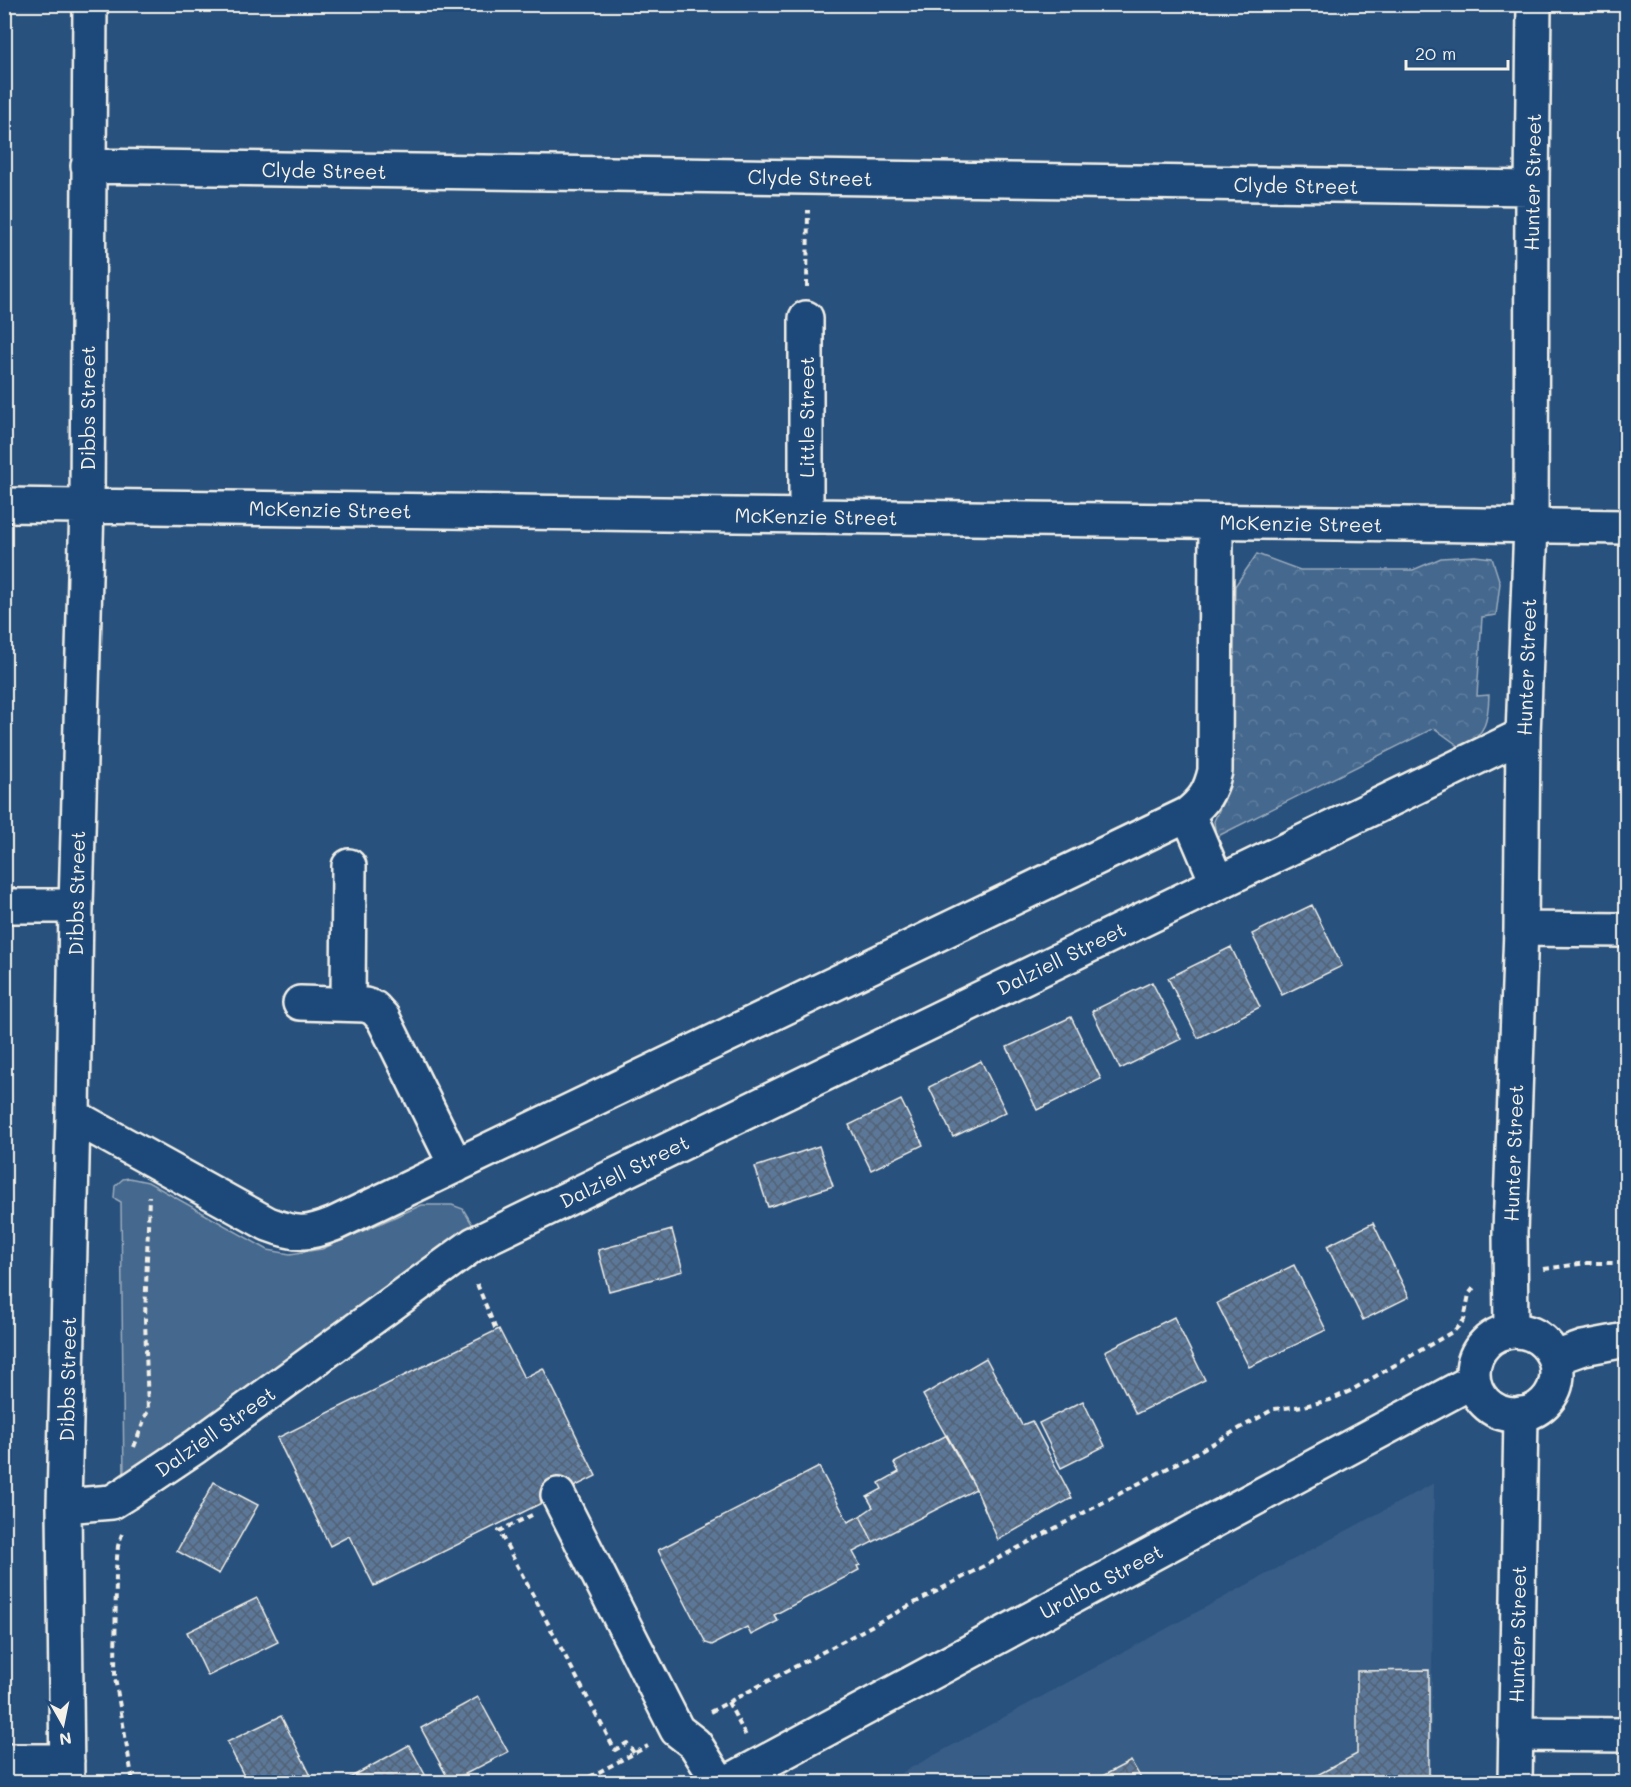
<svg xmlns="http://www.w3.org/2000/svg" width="1631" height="1787" viewBox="0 0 1631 1787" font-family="Mali,sans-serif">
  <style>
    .built { fill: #375d86 }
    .grass { fill: #45688e; stroke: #9cacbb; stroke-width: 1.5 }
    .park { fill: url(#park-crowns); stroke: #9cacbb; stroke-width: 1.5 }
    .building { fill: url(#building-cross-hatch); stroke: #f4f1e8; stroke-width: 1.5 }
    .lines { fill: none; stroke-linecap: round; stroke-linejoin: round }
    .minor-casing { stroke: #f4f1e8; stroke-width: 38 }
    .major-casing { stroke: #f4f1e8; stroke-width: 38 }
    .path { stroke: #f4f1e8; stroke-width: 4; stroke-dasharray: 6 4.5; stroke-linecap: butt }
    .minor { stroke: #1f4a7a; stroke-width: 33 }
    .major { stroke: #1f4a7a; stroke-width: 33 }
    .labels { text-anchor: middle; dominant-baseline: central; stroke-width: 5; stroke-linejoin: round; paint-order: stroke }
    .street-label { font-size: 20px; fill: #f4f1e8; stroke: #1f4a7a }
  </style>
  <defs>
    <pattern id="park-crowns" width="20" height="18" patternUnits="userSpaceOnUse" patternTransform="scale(1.5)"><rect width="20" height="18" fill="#45688e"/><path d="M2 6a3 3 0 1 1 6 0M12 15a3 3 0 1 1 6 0" fill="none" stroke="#607e9e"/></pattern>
    <pattern id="building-cross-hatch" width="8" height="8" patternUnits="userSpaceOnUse" patternTransform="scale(1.5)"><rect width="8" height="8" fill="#5b7899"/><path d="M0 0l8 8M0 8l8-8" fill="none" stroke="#536274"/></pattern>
  </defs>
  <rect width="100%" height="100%" fill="#28517e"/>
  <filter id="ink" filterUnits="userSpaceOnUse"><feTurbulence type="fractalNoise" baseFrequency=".0167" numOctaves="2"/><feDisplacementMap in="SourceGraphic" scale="12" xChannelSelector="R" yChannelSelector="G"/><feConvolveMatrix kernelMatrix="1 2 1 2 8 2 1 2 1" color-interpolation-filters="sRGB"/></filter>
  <g filter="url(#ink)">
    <!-- built -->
    <path class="built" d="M 1434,1483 L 1431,1782 L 885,1782 L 1028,1704 Z"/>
    <!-- grass -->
    <path class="grass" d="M 129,1178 L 148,1182 L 268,1250 L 290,1254 L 322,1249 L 422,1205 L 452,1205 L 463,1209 L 474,1227 L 124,1481 L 121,1202 L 114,1198 L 115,1186 L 123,1179 Z"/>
    <!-- park -->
    <path class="park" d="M 1257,554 L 1300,570 L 1413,570 L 1441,558 L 1475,556 L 1492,558 L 1500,583 L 1496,615 L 1482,617 L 1477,696 L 1489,695 C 1488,722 1486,732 1463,749 L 1434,728 L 1216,837 L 1214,821 L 1230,787 L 1235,586 Z"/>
    <!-- building -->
    <path class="building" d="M 1312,905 L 1342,966 L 1282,995 L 1252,934 Z
      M 1231,947 L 1260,1007 L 1198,1038 L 1168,978 Z
      M 1152,982 L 1181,1039 L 1120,1069 L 1092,1011 Z
      M 1071,1017 L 1101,1079 L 1037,1110 L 1007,1047 Z
      M 981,1061 L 1006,1112 L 953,1137 L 929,1087 Z
      M 901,1100 L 923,1145 L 871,1170 L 849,1125 Z
      M 819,1146 L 833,1186 L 768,1207 L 755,1167 Z
      M 1373,1223 L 1409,1297 L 1363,1320 L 1327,1246 Z
      M 672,1230 L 683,1271 L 609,1291 L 598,1250 Z
      M 1294,1265 L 1326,1330 L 1249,1367 L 1217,1303 Z
      M 1174,1317 L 1205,1380 L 1136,1414 L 1105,1351 Z
      M 499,1329 L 524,1378 L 543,1368 L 596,1476 L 374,1586 L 349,1536 L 330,1546 L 277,1438 Z
      M 986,1358 L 1022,1425 L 1032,1421 L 1072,1498 L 998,1540 L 976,1489 L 923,1395 Z
      M 1083,1401 L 1105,1446 L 1061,1468 L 1039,1423 Z
      M 947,1435 L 976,1489 L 873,1542 L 860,1516 L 873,1507 L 867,1497 L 882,1489 L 879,1483 L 899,1472 L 894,1463 Z
      M 819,1467 L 848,1522 L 860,1516 L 873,1542 L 853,1552 L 860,1565 L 857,1566 L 859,1570 L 774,1615 L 778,1621 L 751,1635 L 747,1627 L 712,1645 L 706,1643 L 658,1550 Z
      M 214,1482 L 258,1505 L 219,1574 L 177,1551 Z
      M 257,1598 L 278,1642 L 208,1676 L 187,1632 Z
      M 1429,1670 L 1429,1782 L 1304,1782 L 1357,1754 L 1357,1671 Z
      M 478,1697 L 508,1752 L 450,1782 L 421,1728 Z
      M 281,1716 L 314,1782 L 247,1782 L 227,1742 Z
      M 409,1745 L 429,1782 L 344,1782 L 344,1781 Z
      M 1131,1761 L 1143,1782 L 1091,1782 Z"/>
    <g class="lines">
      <defs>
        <path id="minor" d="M 88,166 L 1532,188
          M 4,505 L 1626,527
          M 806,516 L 806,318
          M 1188,814 L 1217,882
          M 4,906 L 76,906
          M 1521,929 L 1626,930
          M 300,1003 L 365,1005 L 374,1008 L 383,1018 L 456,1166
          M 348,1004 L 349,866
          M 73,1116 L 268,1224 C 297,1235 306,1235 334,1224 L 1188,814 C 1204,801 1210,792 1215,771 L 1216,522
          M 1511,1330 L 1510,1232 L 1521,929 L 1523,735 L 1531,526 L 1532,188 L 1534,4
          M 558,1495 L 677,1730 L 695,1744 L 719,1782
          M 64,1506 L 112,1502 L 128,1492 L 195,1447 L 474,1244 L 1523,735
          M 1515,1734 L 1626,1735
          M 4,1761 L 67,1761
          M 67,1782 L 64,1506 L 73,1116 L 76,906 L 87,505 L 90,4
          M 1515,1782 L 1521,1414"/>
        <path id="major" d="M1473 1373a42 42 0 1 1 84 0a42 42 0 1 1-84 0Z
          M 1555,1358 L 1583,1348 L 1626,1340
          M 728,1782 L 1473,1381"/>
      </defs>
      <!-- minor casing -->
      <use href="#minor" class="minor-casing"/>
      <!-- major casing -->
      <use href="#major" class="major-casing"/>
      <!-- path -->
      <path class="path" d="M 807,287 L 808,210
        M 1544,1269 L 1586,1263 L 1626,1263
        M 477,1284 L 496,1330
        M 134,1447 L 148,1410 L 145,1319 L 149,1196
        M 532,1515 L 499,1531 L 615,1750 L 627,1743 L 634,1753
        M 122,1534 L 118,1546 L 116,1570 L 115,1678 L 133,1782
        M 728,1702 L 746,1736
        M 710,1712 L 1194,1454 L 1274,1409 L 1304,1406 L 1330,1400 L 1350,1391 L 1454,1331 L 1464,1320 L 1469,1294 L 1476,1285
        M 580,1782 L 648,1746"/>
      <!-- minor -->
      <use href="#minor" class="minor"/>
      <!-- major -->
      <use href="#major" class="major"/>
    </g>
  </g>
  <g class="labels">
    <!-- street labels -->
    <g class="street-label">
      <text transform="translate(324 170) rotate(1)">Clyde Street</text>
      <text transform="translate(810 177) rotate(1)">Clyde Street</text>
      <text transform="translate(1532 182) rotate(-89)">Hunter Street</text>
      <text transform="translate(1296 185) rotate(1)">Clyde Street</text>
      <text transform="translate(87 408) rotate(-90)">Dibbs Street</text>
      <text transform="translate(806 417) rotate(-90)">Little Street</text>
      <text transform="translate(330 509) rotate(1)">McKenzie Street</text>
      <text transform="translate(816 516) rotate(1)">McKenzie Street</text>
      <text transform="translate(1301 523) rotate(1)">McKenzie Street</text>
      <text transform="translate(1526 667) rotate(-88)">Hunter Street</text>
      <text transform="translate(76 893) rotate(-89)">Dibbs Street</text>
      <text transform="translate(1061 958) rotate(-26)">Dalziell Street</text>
      <text transform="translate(1513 1153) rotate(-88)">Hunter Street</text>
      <text transform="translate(624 1171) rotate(-26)">Dalziell Street</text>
      <text transform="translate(67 1379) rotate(-89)">Dibbs Street</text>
      <text transform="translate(215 1431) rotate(-35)">Dalziell Street</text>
      <text transform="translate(1101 1581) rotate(-28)">Uralba Street</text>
      <text transform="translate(1517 1634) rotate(-89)">Hunter Street</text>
    </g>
  </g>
  <!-- margin -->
  <rect width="1631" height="1787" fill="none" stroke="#1f4a7a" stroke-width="24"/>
  <rect x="12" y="12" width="1607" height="1763" fill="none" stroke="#f4f1e8" stroke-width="2" filter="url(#ink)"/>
  <!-- north arrow -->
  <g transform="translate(63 1724) rotate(171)" stroke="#1f4a7a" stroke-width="4.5" paint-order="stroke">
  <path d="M0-4.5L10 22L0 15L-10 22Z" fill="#f4f1e8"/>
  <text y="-9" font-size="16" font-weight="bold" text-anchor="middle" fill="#f4f1e8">N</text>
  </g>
  <!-- scale -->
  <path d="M1406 60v9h102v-9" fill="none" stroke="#f4f1e8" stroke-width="3"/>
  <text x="1415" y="60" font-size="18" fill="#f4f1e8" stroke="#1f4a7a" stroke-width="4.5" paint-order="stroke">20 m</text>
</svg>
